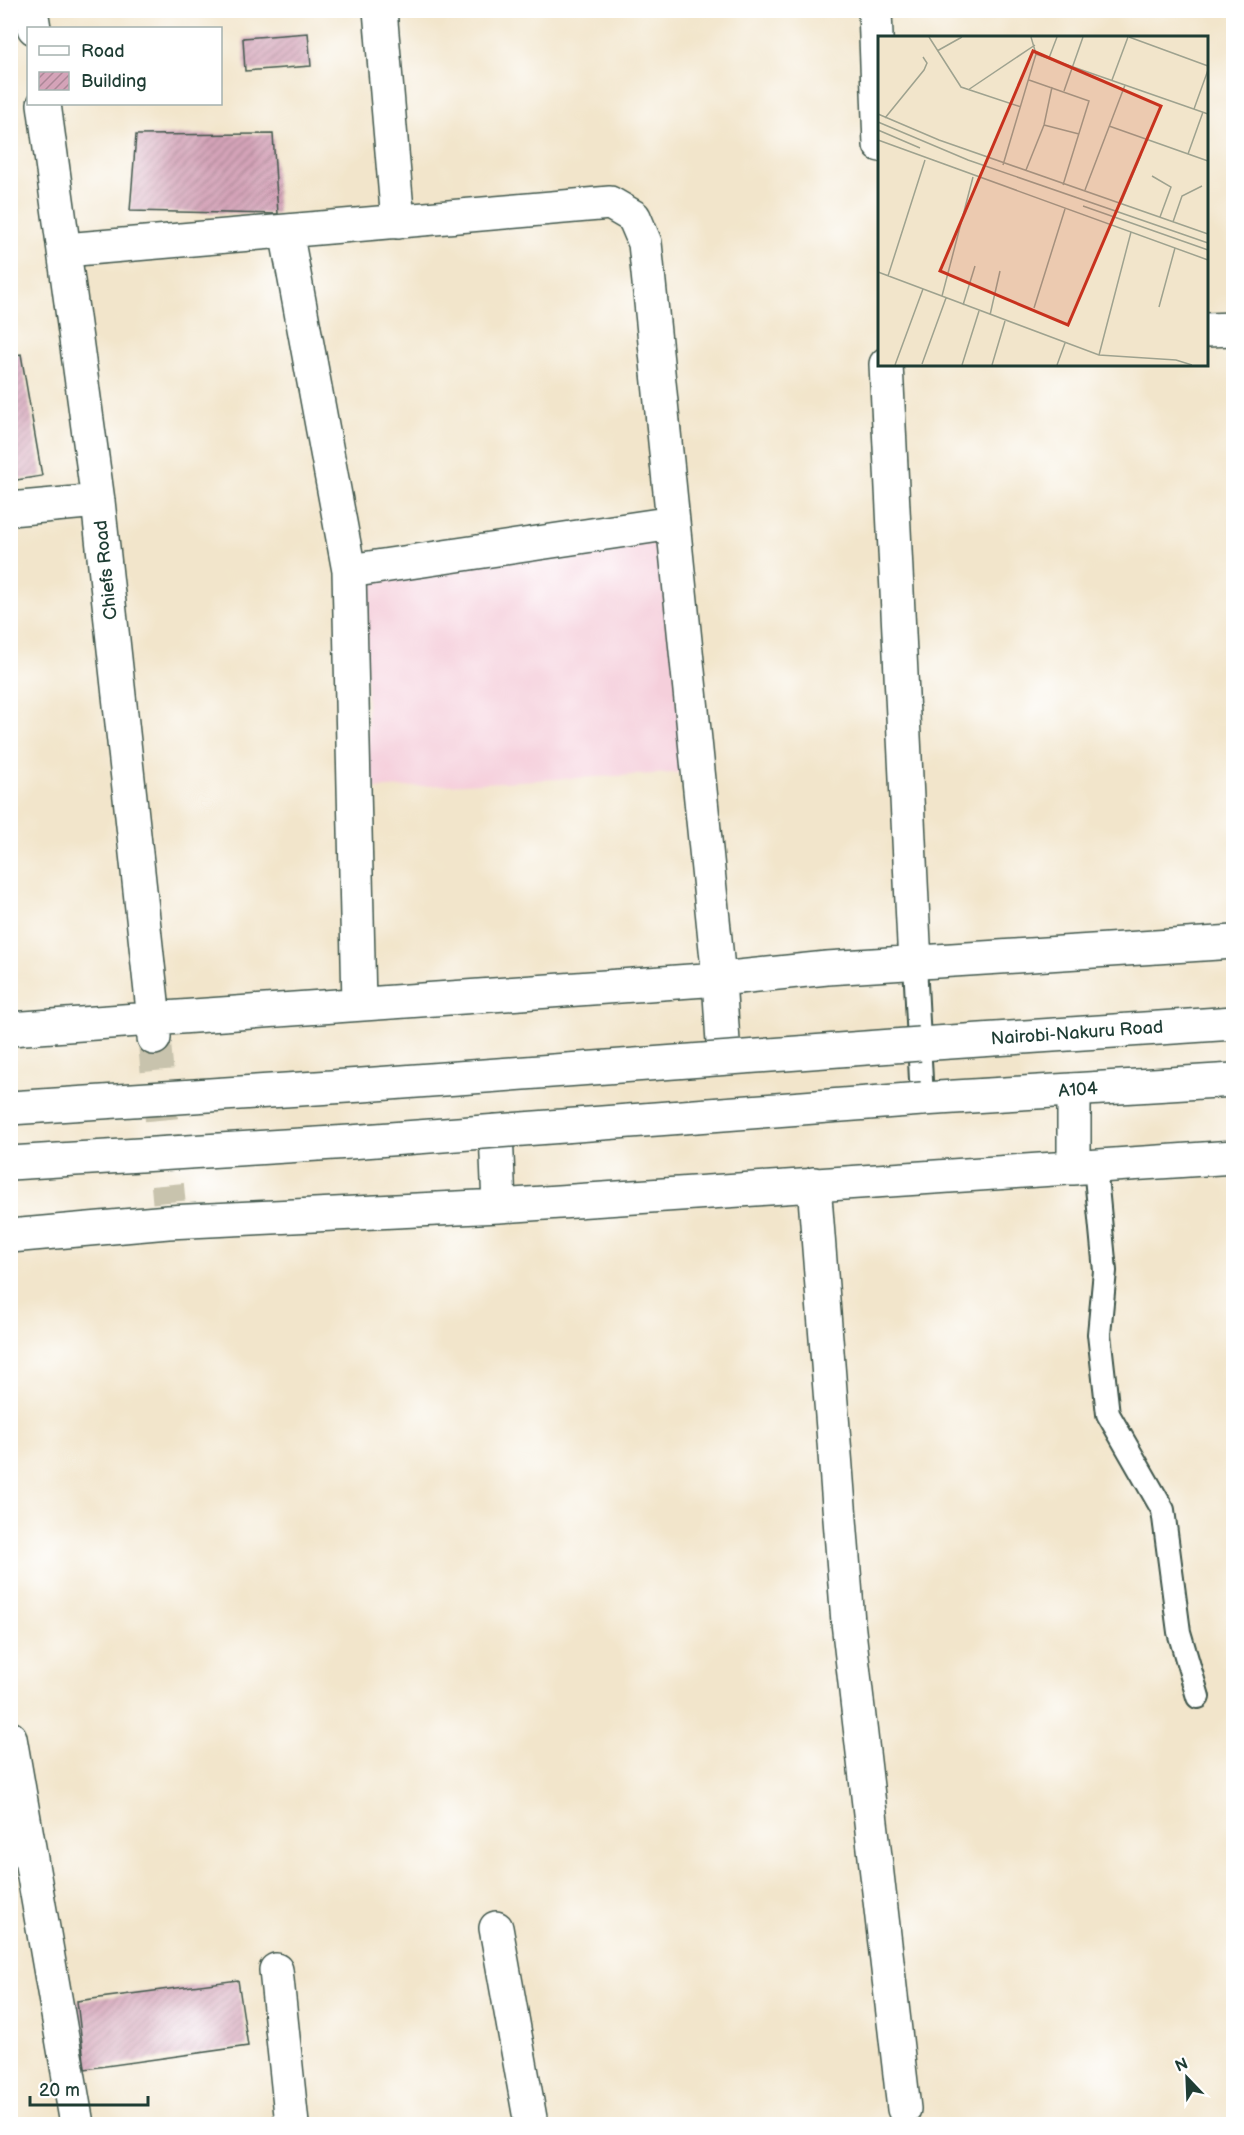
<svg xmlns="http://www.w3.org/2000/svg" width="1244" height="2135" viewBox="0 0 1244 2135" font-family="'Balsamiq Sans',sans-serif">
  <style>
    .built { fill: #f5cfdb }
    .building { fill: url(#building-hatch) }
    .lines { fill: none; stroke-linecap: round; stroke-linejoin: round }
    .street-tunnel { stroke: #c8c3ad; stroke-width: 33; stroke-dasharray: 33 16; stroke-linecap: butt }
    .lane-casing { stroke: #3f564b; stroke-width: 26 }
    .street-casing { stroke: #3f564b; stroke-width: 36 }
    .highway-casing { stroke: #3f564b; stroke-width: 36 }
    .lane { stroke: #fff; stroke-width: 22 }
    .street { stroke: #fff; stroke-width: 33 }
    .highway { stroke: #fff; stroke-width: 33 }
    .highway-bridge-casing { stroke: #3f564b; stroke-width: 36; stroke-linecap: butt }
    .highway-bridge { stroke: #fff; stroke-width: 33 }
    .labels { text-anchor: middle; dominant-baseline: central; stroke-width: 4.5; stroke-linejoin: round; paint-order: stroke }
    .street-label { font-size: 18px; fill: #1f3d34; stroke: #fff }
    .inset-road { fill: none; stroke: #9ea28f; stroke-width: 1.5 }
    .view { fill: #c8321e; fill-opacity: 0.15; stroke: #c8321e; stroke-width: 3 }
    .inset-edge { fill: none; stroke: #1f3d34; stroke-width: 3 }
  </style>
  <defs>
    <pattern id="building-hatch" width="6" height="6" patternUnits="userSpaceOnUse" patternTransform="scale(1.5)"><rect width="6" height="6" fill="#d4a3b8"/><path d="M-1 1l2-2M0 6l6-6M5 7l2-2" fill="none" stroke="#ab8696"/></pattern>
  </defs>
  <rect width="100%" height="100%" fill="#fff"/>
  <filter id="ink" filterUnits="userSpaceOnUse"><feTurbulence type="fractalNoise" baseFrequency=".0167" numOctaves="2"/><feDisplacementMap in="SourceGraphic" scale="12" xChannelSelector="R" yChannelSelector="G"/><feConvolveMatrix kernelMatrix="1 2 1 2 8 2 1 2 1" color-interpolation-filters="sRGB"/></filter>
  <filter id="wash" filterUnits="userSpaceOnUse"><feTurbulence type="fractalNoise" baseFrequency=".008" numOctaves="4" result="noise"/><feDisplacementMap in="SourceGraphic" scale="24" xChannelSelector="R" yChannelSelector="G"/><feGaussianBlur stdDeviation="1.35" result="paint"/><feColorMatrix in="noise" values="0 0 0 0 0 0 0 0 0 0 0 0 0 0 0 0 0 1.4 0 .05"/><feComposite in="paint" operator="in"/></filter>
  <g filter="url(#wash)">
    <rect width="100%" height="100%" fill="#f2e5cb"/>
    <!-- built -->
    <path class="built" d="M 669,530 L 692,772 L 369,789 L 364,580 Z"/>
    <g id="blocks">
      <!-- building -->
      <path class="building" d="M 308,33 L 311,66 L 245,71 L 243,38 Z
        M 273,134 L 278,214 L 130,211 L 136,135 Z
        M 21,354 L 42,476 L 10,481 L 10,356 Z
        M 238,1980 L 248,2046 L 85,2069 L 77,2001 Z"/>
    </g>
  </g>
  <g filter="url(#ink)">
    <use href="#blocks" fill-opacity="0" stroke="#3f564b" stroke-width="1.5"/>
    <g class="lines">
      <!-- street-tunnel -->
      <path class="street-tunnel" d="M 154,1038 L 169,1202"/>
      <defs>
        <path id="lane" d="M 915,964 L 922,1099
          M 1095,1166 L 1105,1271 L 1099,1334 L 1108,1414 L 1163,1510 L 1179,1632 L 1198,1697"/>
        <path id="street" d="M 31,10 L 34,28
          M 380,10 L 398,222
          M 875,10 L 880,145
          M 44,104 L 98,501 L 154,1020 L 154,1038
          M 286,231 L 349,571 L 359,1003
          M 65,250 L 610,203 L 634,217 L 645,243 L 719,979 L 724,1058
          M 1206,330 L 1234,329
          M 886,364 L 915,964
          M 10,509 L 98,501
          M 349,571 L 673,523
          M 10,1029 L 719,979 L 827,968 L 1234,942
          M 496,1131 L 499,1206
          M 1074,1168 L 1074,1090
          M 814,1184 L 848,1622 L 904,2109
          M 10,1236 L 168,1222 L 499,1206 L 1234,1157
          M 10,1738 L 77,2124
          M 496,1928 L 531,2124
          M 276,1970 L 292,2124"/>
        <path id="highway" d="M 920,1044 L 1234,1023
          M 922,1099 L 1234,1080"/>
      </defs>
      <!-- lane casing -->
      <use href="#lane" class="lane-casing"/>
      <!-- street casing -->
      <use href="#street" class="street-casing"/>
      <!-- highway casing -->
      <use href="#highway" class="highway-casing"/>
      <!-- lane -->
      <use href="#lane" class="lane"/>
      <!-- street -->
      <use href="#street" class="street"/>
      <!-- highway -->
      <use href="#highway" class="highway"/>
      <defs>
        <path id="highway-bridge" d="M 10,1108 L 362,1085 L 920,1044
          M 10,1163 L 350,1142 L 922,1099"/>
      </defs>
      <!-- highway-bridge casing -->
      <use href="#highway-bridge" class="highway-bridge-casing"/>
      <!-- highway-bridge -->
      <use href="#highway-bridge" class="highway-bridge"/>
    </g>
  </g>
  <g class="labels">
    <!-- street labels -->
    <g class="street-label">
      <text transform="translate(106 570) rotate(-96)">Chiefs Road</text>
      <text transform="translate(1077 1033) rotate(-4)">Nairobi-Nakuru Road</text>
      <text transform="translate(1078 1090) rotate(-4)">A104</text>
    </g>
  </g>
  <!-- overview -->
  <g transform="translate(878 36)">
    <rect width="330" height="330" fill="#f2e5cb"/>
    <path class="inset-road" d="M 51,1 L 83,51 L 143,71M 251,1 L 330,30M 59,15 L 84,1M 158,18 L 330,78M 171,22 L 179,1M 151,44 L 211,65 L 185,149M 234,44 L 250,1M 90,54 L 157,9M 186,55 L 205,1M 316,73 L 330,34M 0,78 L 61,104 L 330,198M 7,82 L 46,34 L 49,27 L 45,21M 0,86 L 90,124 L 330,207M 166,89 L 201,98M 231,90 L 330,125M 0,94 L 42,112M 0,104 L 330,224M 310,118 L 325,76M 125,129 L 158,18 L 153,1M 148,134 L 166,89 L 174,51M 274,140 L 293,151 L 282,181M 207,154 L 247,49M 243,167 L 263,119M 205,170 L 330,214M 295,186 L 304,160 L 324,150M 0,236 L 221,319 L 298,324 L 314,329M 10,240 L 47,124M 64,260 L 95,141M 85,269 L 97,230M 281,271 L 297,212M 156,272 L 187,173M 112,279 L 122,235M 221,319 L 253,196M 44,328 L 68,262M 17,329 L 45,253M 84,329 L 101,275M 114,329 L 127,285M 179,329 L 187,307"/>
    <path class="view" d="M 155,15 L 283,70 L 190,289 L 62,235 Z"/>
    <rect width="330" height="330" class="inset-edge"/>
  </g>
  <!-- margin -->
  <rect width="1244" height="2135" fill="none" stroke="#fff" stroke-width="36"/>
  <!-- legend -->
  <rect x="27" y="27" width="195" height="78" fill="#ffffff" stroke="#a5b1ae" stroke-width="1.5"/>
  <rect x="39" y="46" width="30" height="9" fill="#ffffff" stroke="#a5b1ae" stroke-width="1.5"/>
  <text x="81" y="57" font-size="18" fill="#1f3d34">Road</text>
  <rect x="39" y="72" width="30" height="18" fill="url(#building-hatch)" stroke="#a5b1ae" stroke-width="1.5"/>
  <text x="81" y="87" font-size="18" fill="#1f3d34">Building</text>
  <!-- north arrow -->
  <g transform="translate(1187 2078) rotate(337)" stroke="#ffffff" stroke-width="4.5" paint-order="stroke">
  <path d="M0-4.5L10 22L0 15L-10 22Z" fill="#1f3d34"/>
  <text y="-9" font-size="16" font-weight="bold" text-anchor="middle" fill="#1f3d34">N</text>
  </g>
  <!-- scale -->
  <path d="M30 2096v9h118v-9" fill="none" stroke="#1f3d34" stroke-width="3"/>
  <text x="39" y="2096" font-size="18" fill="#1f3d34" stroke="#ffffff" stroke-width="4.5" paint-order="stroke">20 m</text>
</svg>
